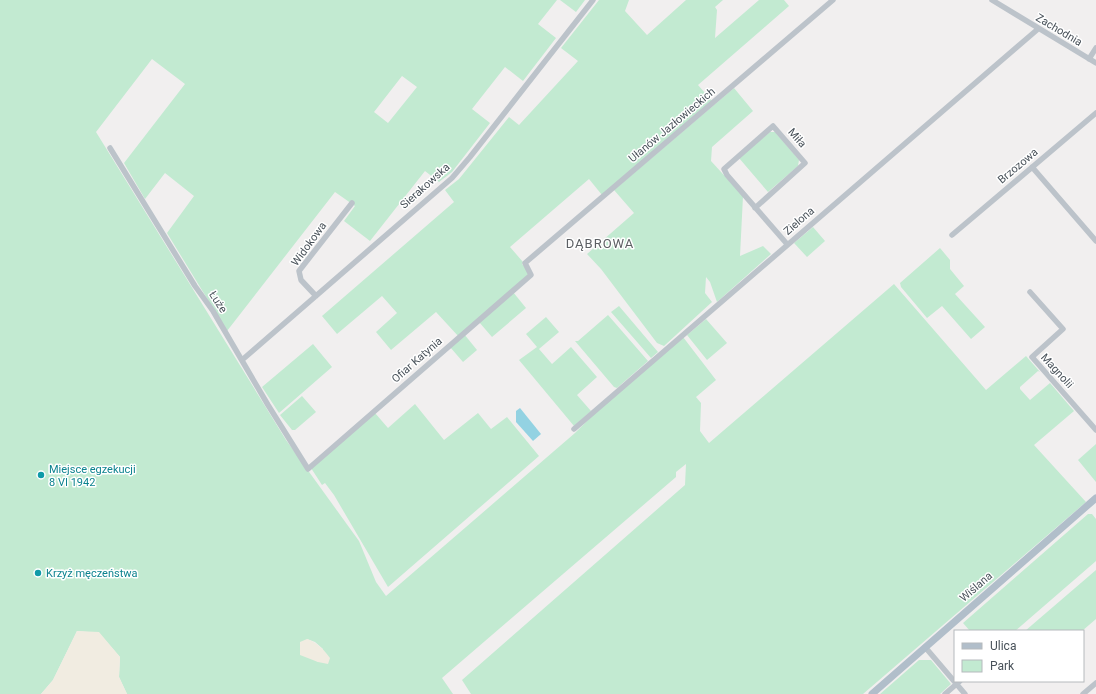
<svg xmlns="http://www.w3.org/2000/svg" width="1096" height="694" viewBox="0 0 1096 694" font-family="Roboto,sans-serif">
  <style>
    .green { fill: #c2ead1; fill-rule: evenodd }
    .sand { fill: #f1ece1 }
    .water { fill: #93d2e2 }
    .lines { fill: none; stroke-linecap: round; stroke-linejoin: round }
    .minor { stroke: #bcc3ca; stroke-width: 5.5 }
    .major { stroke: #b1beca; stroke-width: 7 }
    .culture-dot { fill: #0f9aa8; stroke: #fff; stroke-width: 1.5 }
    .labels { text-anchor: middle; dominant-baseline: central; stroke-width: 3; stroke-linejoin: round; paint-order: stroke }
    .street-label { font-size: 11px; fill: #49525a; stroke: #fff }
    .culture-label { font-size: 11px; fill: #0d838f; stroke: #fff; text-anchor: start }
    .quarter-label { font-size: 13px; letter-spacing: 1px; fill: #5c5f63; stroke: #fff }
  </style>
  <rect width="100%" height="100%" fill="#f1efef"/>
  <!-- green -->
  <path class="green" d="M 0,0 L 557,0 L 538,24 L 556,38 L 523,81 L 505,67 L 472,109 L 490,123 L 452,172 L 439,182 L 425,171 L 370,241 L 344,221 L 355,206 L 335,192 L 227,331 L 167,233 L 194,196 L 165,173 L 145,199 L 124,163 L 185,84 L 152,59 L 96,132 L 286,440 L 359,541 L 376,582 L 386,596 L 575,433 L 592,416 L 683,337 L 716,380 L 696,397 L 701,403 L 700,431 L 709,443 L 894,284 L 986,390 L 1026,356 L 1040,372 L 1038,371 L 1020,387 L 1020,389 L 1030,400 L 1050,383 L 1074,411 L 1034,445 L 1086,502 L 863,694 L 471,694 L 462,680 L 685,485 L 686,464 L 676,472 L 676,477 L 442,678 L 453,694 L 127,694 L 119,677 L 120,657 L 99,633 L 77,631 L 53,680 L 41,694 L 0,694 ZM 402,76 L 417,87 L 388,123 L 374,112 ZM 307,639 L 315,642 L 323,649 L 318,662 L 312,658 Z
    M 560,0 L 585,0 L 576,12 Z
    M 599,0 L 629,0 L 625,11 L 647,35 L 686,0 L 723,0 L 715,7 L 717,10 L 715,38 L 759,0 L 784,0 L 789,6 L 698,85 L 712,101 L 602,195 L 589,179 L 510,247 L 523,262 L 522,264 L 529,272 L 529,276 L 459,337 L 436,312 L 391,350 L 376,332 L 397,313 L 382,296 L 337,334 L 322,316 L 454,202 L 445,190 L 459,179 L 509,117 L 519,125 L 578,61 L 561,48 Z
    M 734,88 L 753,111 L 712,147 L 711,161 L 743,196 L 740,256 L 763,246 L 771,254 L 717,302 L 710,282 L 706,277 L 705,293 L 712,302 L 664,346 L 657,343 L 601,269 L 587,254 L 634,213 L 614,190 Z
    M 770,132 L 775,132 L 799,160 L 798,166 L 768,192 L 739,158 Z
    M 813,227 L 825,241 L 807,257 L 794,243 Z
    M 940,248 L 950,260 L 950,269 L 964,286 L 955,294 L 985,327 L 971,339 L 942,306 L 927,318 L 901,287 L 900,283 Z
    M 513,292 L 526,308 L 492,337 L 479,322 Z
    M 619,306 L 658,352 L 651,358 L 611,312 Z
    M 608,315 L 648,361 L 617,388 L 614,387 L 575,341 L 578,341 Z
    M 546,317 L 559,332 L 539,349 L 552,364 L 571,347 L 597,377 L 577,395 L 591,411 L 574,426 L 519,360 L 537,347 L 526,334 Z
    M 706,319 L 727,343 L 707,360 L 687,335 Z
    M 464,334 L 477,350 L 463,362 L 450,347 Z
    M 313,344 L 332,367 L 279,413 L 262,387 Z
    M 302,396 L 316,412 L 295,430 L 292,430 L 280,415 Z
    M 415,404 L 444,440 L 478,413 L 491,429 L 507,417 L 539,456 L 388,587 L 334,495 L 325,483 L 322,485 L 311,468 L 375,413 L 388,428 Z
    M 1096,444 L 1096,482 L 1078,460 Z
    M 1088,514 L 1092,514 L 1096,519 L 1096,561 L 1015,631 L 970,631 L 963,623 Z
    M 1096,570 L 1096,619 L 1082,631 L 1025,631 Z
    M 919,660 L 931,660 L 951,684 L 940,694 L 880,694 Z"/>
  <!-- sand -->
  <path class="sand" d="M 77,631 L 99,632 L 120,657 L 119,677 L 127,694 L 41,694 L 53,680 Z
    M 307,639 C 318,643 323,649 330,658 L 328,664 L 318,662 L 300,655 L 300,642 Z"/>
  <!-- water -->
  <path class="water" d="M 520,408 L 541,434 L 533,441 L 516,422 L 516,411 Z"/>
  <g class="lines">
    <!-- minor -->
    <path class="minor" d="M 992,0 L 1096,63
      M 1089,59 L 1096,48
      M 110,148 L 195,286 L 213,311 L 268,405 L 308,469 L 531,275 L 525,263 L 833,0
      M 1032,167 L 1096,241
      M 755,208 L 805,163 L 773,126 L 724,169 L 727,175 L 787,244
      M 952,235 L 1096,113
      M 1030,292 L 1063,329 L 1032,357 L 1096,430
      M 316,296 L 301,280 L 299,271 L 352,203
      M 242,360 L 452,178 L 470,157 L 593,0
      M 574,429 L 1038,29
      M 925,647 L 965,694
      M 945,694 L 960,681
      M 1083,694 L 1096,683"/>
    <!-- major -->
    <path class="major" d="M 872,694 L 1096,498"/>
  </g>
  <!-- markers -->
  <g class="culture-dot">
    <circle cx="41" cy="475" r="4"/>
    <circle cx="38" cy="573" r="4"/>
  </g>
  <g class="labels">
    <!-- street labels -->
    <g class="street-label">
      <text transform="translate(1059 30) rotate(31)">Zachodnia</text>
      <text transform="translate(672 125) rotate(-40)">Ułanów Jazłowieckich</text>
      <text transform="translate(797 138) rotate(49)">Miła</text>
      <text transform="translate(1018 166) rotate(-40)">Brzozowa</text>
      <text transform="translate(425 186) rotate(-42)">Sierakowska</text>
      <text transform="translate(799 221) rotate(-41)">Zielona</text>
      <text transform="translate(309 244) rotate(-54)">Widokowa</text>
      <text transform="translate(218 302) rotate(57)">Łuże</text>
      <text transform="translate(417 360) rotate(-41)">Ofiar Katynia</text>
      <text transform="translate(1057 371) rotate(48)">Magnolii</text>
      <text transform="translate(976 587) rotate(-41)">Wiślana</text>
    </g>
    <!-- culture labels -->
    <g class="culture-label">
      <text x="49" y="469">Miejsce egzekucji<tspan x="49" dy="13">8 VI 1942</tspan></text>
      <text x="46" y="573">Krzyż męczeństwa</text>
    </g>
    <!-- quarter labels -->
    <g class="quarter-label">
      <text x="600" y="243">DĄBROWA</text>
    </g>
  </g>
  <!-- legend -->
  <rect x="954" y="630" width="130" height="52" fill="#ffffff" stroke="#b6babd"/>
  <rect x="962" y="643" width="20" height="6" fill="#b1beca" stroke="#b6babd"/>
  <text x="990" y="650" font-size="12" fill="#49525a">Ulica</text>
  <rect x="962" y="660" width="20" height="12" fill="#c2ead1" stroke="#b6babd"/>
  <text x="990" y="670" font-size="12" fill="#49525a">Park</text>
</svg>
